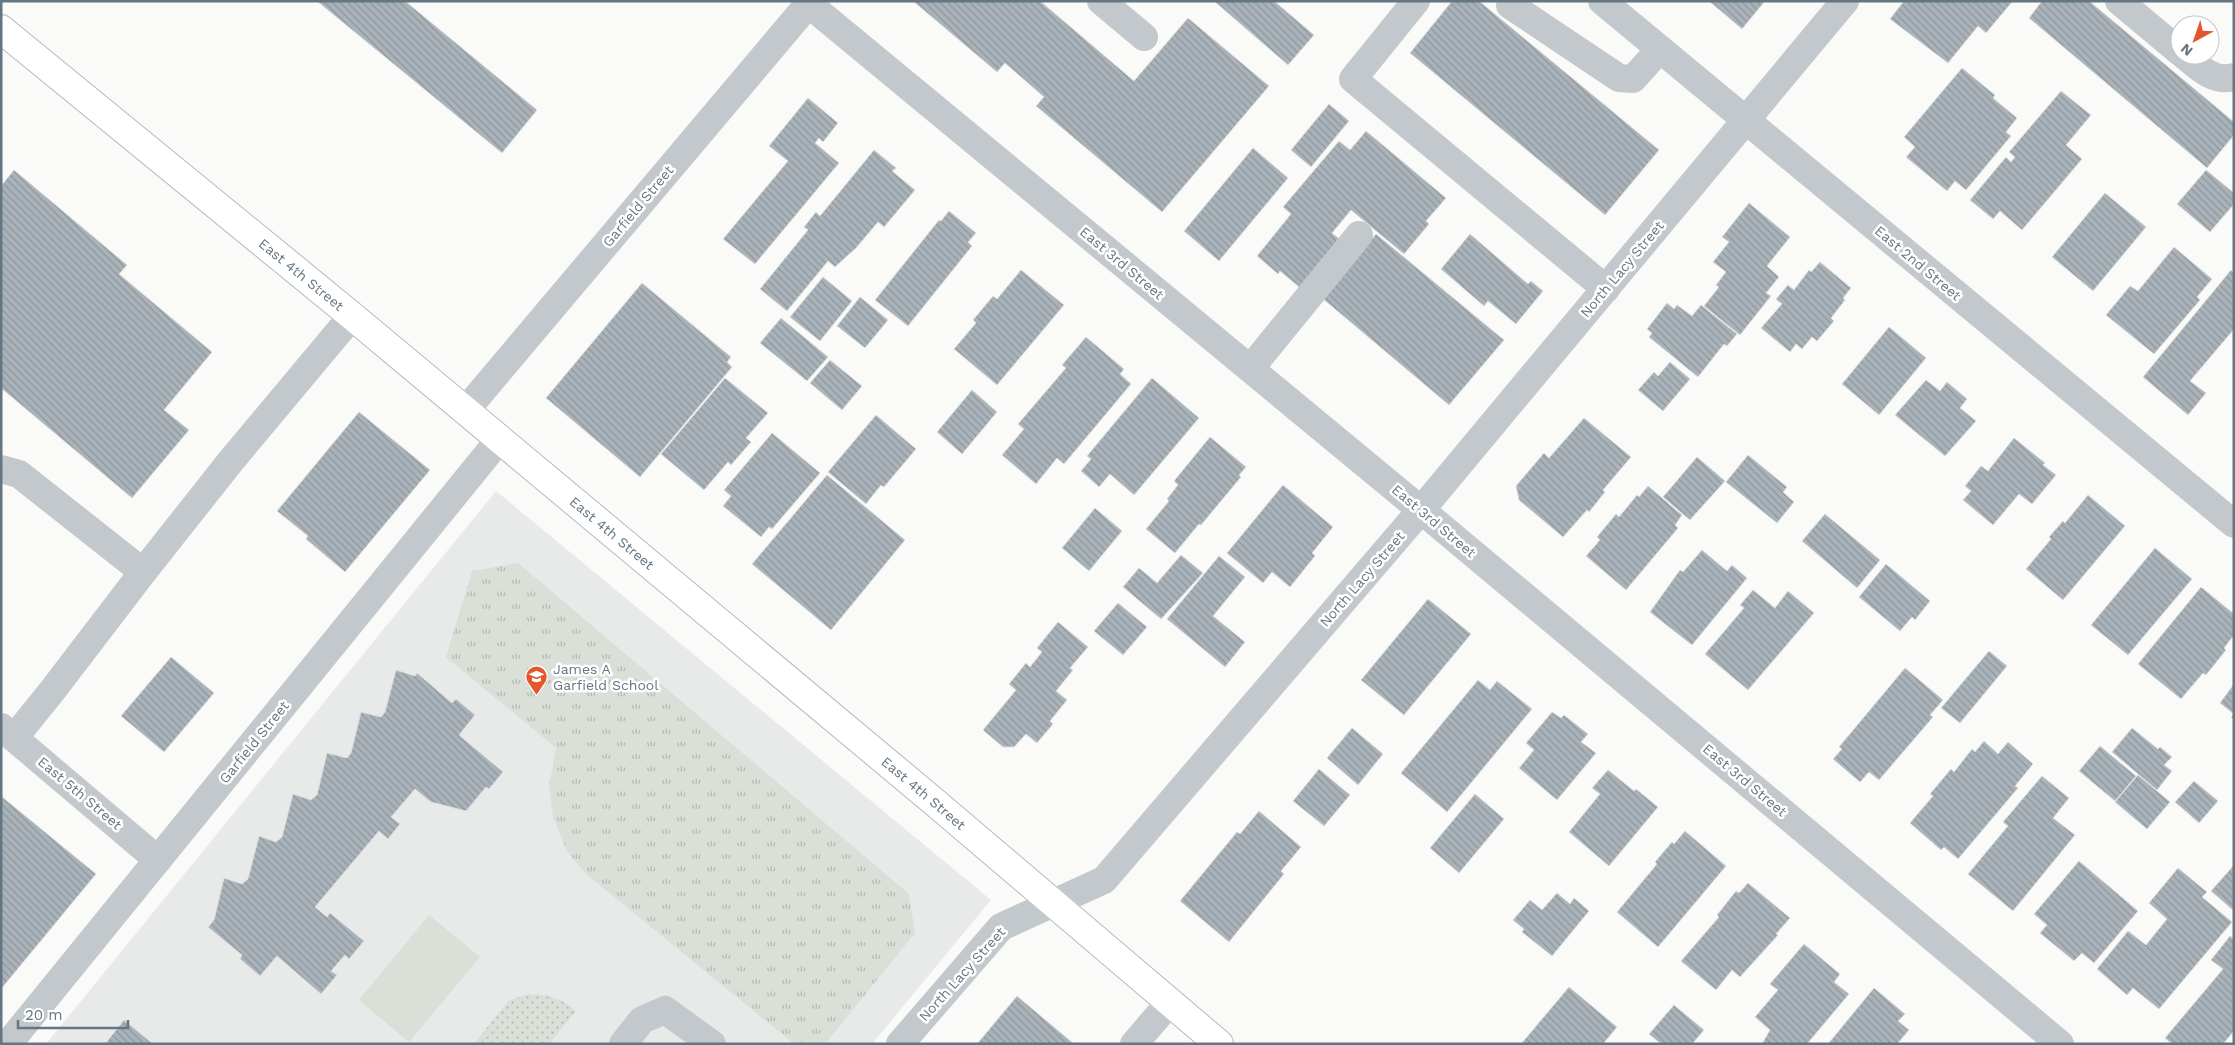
<svg xmlns="http://www.w3.org/2000/svg" width="2235" height="1045" viewBox="0 0 2235 1045" font-family="'Work Sans',sans-serif">
  <style>
    .built { fill: #e8e9e9 }
    .grass { fill: url(#grass-tufts) }
    .park { fill: url(#park-dots) }
    .garden { fill: #dadfd7 }
    .building { fill: url(#building-back-hatch); stroke: #dcdcda }
    .lines { fill: none; stroke-linecap: round; stroke-linejoin: round }
    .major-casing { stroke: #b5babe; stroke-width: 30 }
    .minor { stroke: #c3c8cc; stroke-width: 28 }
    .major { stroke: #fff; stroke-width: 28 }
    .labels { text-anchor: middle; dominant-baseline: central; stroke-width: 5; stroke-linejoin: round; paint-order: stroke }
    .street-label { font-size: 14px; fill: #657683; stroke: #fff }
    .poi-label { font-size: 14px; fill: #657683; stroke: #fff; text-anchor: start }
  </style>
  <defs>
    <pattern id="grass-tufts" width="24" height="20" patternUnits="userSpaceOnUse" patternTransform="scale(1.25)"><rect width="24" height="20" fill="#dadfd7"/><path d="M3 7l-1-3M5 7V3M7 7l1-3M15 17l-1-3M17 17v-4M19 17l1-3" fill="none" stroke="#b4b9b4"/></pattern>
    <pattern id="park-dots" width="8" height="8" patternUnits="userSpaceOnUse" patternTransform="scale(1.25)"><rect width="8" height="8" fill="#dadfd7"/><path d="M2 2h.1M6 6h.1" fill="none" stroke="#b4b9b4" stroke-width="1.8" stroke-linecap="round"/></pattern>
    <pattern id="building-back-hatch" width="6" height="6" patternUnits="userSpaceOnUse" patternTransform="scale(1.25)"><rect width="6" height="6" fill="#aab3b9"/><path d="M-1 5l2 2M0 0l6 6M5-1l2 2" fill="none" stroke="#8e969c"/></pattern>
  </defs>
  <rect width="100%" height="100%" fill="#fafaf8"/>
  <!-- built -->
  <path class="built" d="M 496,491 L 991,900 L 872,1044 L 46,1044 Z"/>
  <!-- grass -->
  <path class="grass" d="M 518,563 L 909,894 L 915,933 L 825,1044 L 794,1044 L 585,873 L 567,851 L 553,817 L 549,786 L 556,748 L 446,657 L 472,571 Z"/>
  <!-- park -->
  <path class="park" d="M 528,994 C 550,995 559,997 576,1011 L 549,1044 L 474,1044 L 508,1001 Z"/>
  <!-- garden -->
  <path class="garden" d="M 429,915 L 480,957 L 409,1042 L 359,1000 Z"/>
  <!-- building -->
  <path class="building" d="M 317,1 L 405,1 L 537,110 L 502,153 Z
    M 913,1 L 1040,1 L 1134,81 L 1188,18 L 1269,86 L 1162,212 L 1036,106 L 1044,97 L 1005,63 L 997,72 Z
    M 1214,1 L 1274,1 L 1314,35 L 1288,65 Z
    M 1452,1 L 1479,1 L 1659,150 L 1605,215 L 1410,53 Z
    M 1709,1 L 1765,1 L 1742,29 Z
    M 1904,1 L 2011,1 L 2012,2 L 1986,33 L 1978,26 L 1948,63 L 1890,19 Z
    M 2042,1 L 2089,1 L 2234,122 L 2234,135 L 2207,168 L 2029,18 Z
    M 1962,68 L 1995,95 L 1993,98 L 2017,118 L 2006,132 L 2011,136 L 1966,190 L 1955,181 L 1947,191 L 1906,157 L 1915,147 L 1904,137 Z
    M 2061,91 L 2091,115 L 2066,145 L 2082,159 L 2022,230 L 2000,211 L 1993,219 L 1970,200 L 2006,157 L 2011,162 L 2015,157 L 2009,152 Z
    M 808,98 L 838,123 L 823,142 L 819,138 L 815,143 L 839,163 L 755,264 L 723,239 L 788,161 L 769,146 Z
    M 1329,104 L 1349,121 L 1311,167 L 1291,150 Z
    M 1366,131 L 1446,198 L 1426,221 L 1429,224 L 1404,254 L 1351,210 L 1332,233 L 1344,243 L 1304,291 L 1280,271 L 1278,274 L 1257,256 L 1291,214 L 1283,207 L 1339,141 L 1350,150 Z
    M 1253,148 L 1288,178 L 1219,261 L 1184,231 Z
    M 874,150 L 896,168 L 892,171 L 915,190 L 884,227 L 878,222 L 856,248 L 835,267 L 828,261 L 787,311 L 760,289 L 808,230 L 804,227 L 816,212 L 820,216 Z
    M 14,170 L 127,265 L 119,274 L 212,352 L 164,410 L 189,430 L 132,498 L 1,388 L 1,186 Z
    M 2206,170 L 2234,193 L 2234,204 L 2210,232 L 2177,204 Z
    M 2105,193 L 2146,227 L 2093,291 L 2052,257 Z
    M 1749,203 L 1790,237 L 1767,266 L 1779,277 L 1766,293 L 1771,296 L 1740,335 L 1704,306 L 1719,287 L 1716,285 L 1726,272 L 1713,262 L 1729,242 L 1722,237 Z
    M 949,211 L 976,233 L 968,242 L 972,246 L 908,326 L 875,300 L 939,220 L 941,221 Z
    M 1376,234 L 1504,340 L 1449,405 L 1322,298 Z
    M 1470,234 L 1528,284 L 1531,281 L 1543,291 L 1516,324 L 1488,301 L 1484,306 L 1441,269 Z
    M 2174,247 L 2212,279 L 2197,297 L 2200,300 L 2154,354 L 2106,315 L 2130,286 L 2138,291 Z
    M 1820,262 L 1851,288 L 1843,298 L 1845,300 L 1831,318 L 1834,321 L 1817,341 L 1812,337 L 1802,349 L 1796,344 L 1790,352 L 1761,328 L 1782,304 L 1776,299 L 1788,285 L 1794,290 L 1809,270 L 1811,272 Z
    M 1021,270 L 1064,305 L 997,385 L 954,349 L 976,323 L 973,320 L 993,296 L 997,299 Z
    M 2231,270 L 2234,273 L 2234,329 L 2190,381 L 2206,393 L 2188,415 L 2143,377 Z
    M 823,277 L 852,301 L 820,341 L 790,317 Z
    M 642,283 L 731,357 L 727,362 L 732,367 L 640,477 L 546,398 Z
    M 860,297 L 888,320 L 865,348 L 837,326 Z
    M 1667,303 L 1674,309 L 1677,305 L 1692,316 L 1701,305 L 1737,334 L 1727,346 L 1724,344 L 1698,377 L 1649,337 L 1652,333 L 1647,329 Z
    M 781,318 L 828,357 L 807,381 L 760,343 Z
    M 1889,327 L 1926,358 L 1879,415 L 1842,384 Z
    M 1086,337 L 1124,369 L 1120,374 L 1131,384 L 1064,464 L 1057,458 L 1036,484 L 1002,455 L 1024,429 L 1018,424 L 1066,368 L 1062,365 Z
    M 830,360 L 862,386 L 842,410 L 810,383 Z
    M 1670,362 L 1690,379 L 1663,411 L 1638,390 L 1654,372 L 1658,376 Z
    M 725,378 L 768,413 L 746,438 L 751,442 L 731,465 L 728,462 L 704,490 L 661,454 Z
    M 1152,378 L 1199,418 L 1134,495 L 1110,474 L 1099,487 L 1081,471 L 1091,459 L 1087,456 Z
    M 1926,380 L 1940,391 L 1947,382 L 1967,399 L 1960,408 L 1976,421 L 1945,456 L 1895,415 Z
    M 972,390 L 997,412 L 962,454 L 937,432 Z
    M 359,412 L 430,470 L 345,572 L 306,539 L 308,536 L 277,511 Z
    M 876,415 L 916,449 L 884,487 L 881,485 L 866,504 L 828,472 Z
    M 1584,418 L 1631,457 L 1603,490 L 1605,492 L 1589,512 L 1587,510 L 1563,537 L 1519,500 L 1516,486 L 1544,453 L 1549,458 Z
    M 772,433 L 820,473 L 772,529 L 769,527 L 761,537 L 723,506 L 731,496 L 724,490 Z
    M 1210,437 L 1246,467 L 1239,475 L 1241,477 L 1201,525 L 1199,524 L 1175,553 L 1146,529 L 1169,501 L 1167,499 L 1178,485 L 1174,481 Z
    M 2014,438 L 2045,463 L 2043,465 L 2056,475 L 2032,504 L 2019,494 L 1993,525 L 1963,500 L 1971,491 L 1965,486 L 1981,466 L 1988,471 Z
    M 1748,455 L 1787,487 L 1783,492 L 1794,502 L 1777,523 L 1726,482 Z
    M 1697,457 L 1725,481 L 1690,520 L 1663,497 Z
    M 827,475 L 905,540 L 831,630 L 752,564 Z
    M 1283,485 L 1333,527 L 1312,553 L 1315,556 L 1290,587 L 1272,572 L 1263,583 L 1227,553 Z
    M 1648,486 L 1682,515 L 1675,525 L 1678,528 L 1626,590 L 1586,556 L 1600,540 L 1597,537 L 1616,514 L 1619,517 L 1637,495 L 1639,497 Z
    M 2088,495 L 2125,526 L 2063,600 L 2026,569 L 2051,539 L 2049,537 L 2063,521 L 2065,523 Z
    M 1095,508 L 1122,531 L 1089,571 L 1062,548 Z
    M 1825,514 L 1880,560 L 1857,588 L 1802,541 Z
    M 2155,548 L 2192,579 L 2128,655 L 2091,625 Z
    M 1702,550 L 1727,571 L 1732,565 L 1747,578 L 1692,645 L 1650,612 L 1680,570 L 1683,572 Z
    M 1181,555 L 1203,573 L 1161,619 L 1123,587 L 1139,568 L 1157,583 Z
    M 1219,556 L 1245,577 L 1213,616 L 1245,642 L 1225,667 L 1167,619 Z
    M 1886,564 L 1930,601 L 1915,620 L 1912,617 L 1900,631 L 1859,597 Z
    M 2201,587 L 2234,614 L 2234,635 L 2224,648 L 2226,650 L 2206,675 L 2203,673 L 2181,699 L 2138,664 Z
    M 1753,590 L 1775,608 L 1788,591 L 1814,613 L 1748,690 L 1705,654 L 1744,608 L 1740,605 Z
    M 1428,599 L 1471,634 L 1404,715 L 1361,680 Z
    M 1118,603 L 1147,627 L 1123,655 L 1094,631 Z
    M 1058,622 L 1088,647 L 1070,668 L 1073,670 L 1056,691 L 1067,700 L 1050,721 L 1053,724 L 1037,743 L 1026,734 L 1014,747 L 1003,747 L 983,730 L 1016,690 L 1009,684 L 1026,663 L 1030,667 L 1042,652 L 1037,648 Z
    M 1989,651 L 2007,666 L 1960,723 L 1941,708 Z
    M 171,657 L 214,693 L 164,752 L 121,716 Z
    M 1905,668 L 1943,700 L 1930,715 L 1933,717 L 1879,780 L 1869,772 L 1860,782 L 1833,759 L 1842,749 L 1839,747 Z
    M 396,670 L 415,676 L 417,673 L 452,703 L 456,699 L 475,715 L 459,735 L 503,772 L 489,789 L 486,787 L 466,811 L 431,802 L 415,789 L 391,817 L 400,824 L 388,839 L 379,831 L 315,907 L 327,917 L 330,913 L 364,941 L 349,959 L 345,955 L 331,971 L 337,975 L 321,994 L 277,956 L 260,976 L 240,959 L 242,955 L 208,927 L 214,920 L 224,878 L 242,884 L 248,879 L 259,836 L 276,842 L 282,837 L 293,794 L 311,800 L 317,795 L 327,753 L 347,758 L 351,753 L 361,712 L 381,717 L 385,712 Z
    M 1478,680 L 1490,690 L 1497,681 L 1532,709 L 1447,812 L 1401,773 Z
    M 2234,684 L 2234,719 L 2231,717 L 2234,714 L 2220,703 Z
    M 1552,712 L 1561,718 L 1564,715 L 1588,734 L 1581,742 L 1596,753 L 1557,800 L 1519,768 L 1534,750 L 1526,743 Z
    M 1352,728 L 1383,754 L 1358,785 L 1327,758 Z
    M 2132,728 L 2158,749 L 2160,747 L 2172,757 L 2164,765 L 2172,771 L 2157,790 L 2112,752 Z
    M 1984,741 L 1998,754 L 2008,742 L 2033,764 L 2015,786 L 2018,788 L 1958,859 L 1944,847 L 1941,850 L 1910,823 L 1933,796 L 1930,794 L 1951,769 L 1954,772 L 1972,749 L 1975,752 Z
    M 2100,746 L 2136,776 L 2115,801 L 2079,771 Z
    M 1319,769 L 1350,795 L 1324,826 L 1293,801 Z
    M 1608,770 L 1634,791 L 1636,789 L 1658,807 L 1609,866 L 1569,832 L 1600,794 L 1592,788 Z
    M 2138,775 L 2170,802 L 2147,829 L 2115,802 Z
    M 2042,776 L 2069,798 L 2053,818 L 2075,835 L 2013,911 L 1968,874 L 2008,826 L 2003,822 Z
    M 2194,781 L 2218,801 L 2199,823 L 2175,802 Z
    M 1475,794 L 1504,819 L 1459,873 L 1430,848 Z
    M 1,796 L 96,874 L 1,989 Z
    M 1259,811 L 1301,847 L 1281,871 L 1284,874 L 1229,942 L 1180,901 L 1237,832 L 1240,834 Z
    M 1685,831 L 1726,866 L 1658,947 L 1617,912 L 1657,864 L 1655,862 L 1672,842 L 1674,844 Z
    M 2079,861 L 2138,911 L 2094,963 L 2082,953 L 2074,961 L 2040,933 L 2047,925 L 2034,914 Z
    M 2234,865 L 2234,911 L 2211,891 Z
    M 2178,868 L 2207,892 L 2202,897 L 2232,922 L 2159,1009 L 2133,988 L 2127,995 L 2097,969 L 2128,931 L 2146,945 L 2167,919 L 2149,903 Z
    M 1748,883 L 1790,918 L 1776,934 L 1778,935 L 1740,977 L 1732,970 L 1716,990 L 1681,961 L 1719,917 L 1717,915 L 1736,891 L 1739,893 Z
    M 1557,893 L 1570,904 L 1574,898 L 1589,911 L 1552,956 L 1522,932 L 1524,929 L 1513,920 L 1530,900 L 1542,910 Z
    M 2230,936 L 2234,939 L 2234,1031 L 2223,1044 L 2172,1044 L 2165,1038 L 2223,969 L 2211,960 Z
    M 1804,944 L 1840,974 L 1834,982 L 1849,994 L 1807,1044 L 1762,1044 L 1770,1030 L 1755,1017 L 1778,990 L 1770,984 Z
    M 1569,987 L 1617,1027 L 1603,1044 L 1521,1044 Z
    M 1874,988 L 1905,1014 L 1898,1021 L 1909,1030 L 1897,1044 L 1828,1044 Z
    M 1017,996 L 1074,1044 L 977,1044 Z
    M 1674,1005 L 1704,1030 L 1692,1044 L 1661,1044 L 1649,1034 Z
    M 124,1020 L 153,1044 L 105,1044 Z"/>
  <g class="lines">
    <defs>
      <g id="major">
        <path id="s1" d="M 1,29 L 352,316 L 932,800 L 1219,1044"/>
      </g>
    </defs>
    <!-- major casing -->
    <use href="#major" class="major-casing"/>
    <!-- minor -->
    <path class="minor" d="M 805,1 L 1421,510 L 2060,1044
      M 1101,1 L 1144,37
      M 1416,1 L 1353,79 L 1606,289
      M 1513,1 L 1510,5 L 1619,78 L 1633,79 L 1660,49
      M 1602,1 L 2234,524
      M 2119,1 L 2180,52
      M 2184,55 C 2198,67 2214,83 2234,77
      M 1250,369 L 1359,235
      M 465,411 L 811,1
      M 1,469 L 19,474 L 143,572 L 230,462 L 352,316
      M 1,727 L 158,860
      M 14,738 L 52,691 L 143,572
      M 8,1044 L 499,440
      M 623,1044 L 642,1020 L 665,1010 L 712,1044
      M 900,1044 L 1001,927 L 1104,880 L 1421,510 L 1845,1
      M 1134,1044 L 1170,1002"/>
    <!-- major -->
    <use href="#major" class="major"/>
  </g>
  <!-- icons -->
  <defs>
    <symbol id="school-pin" viewBox="-11 -11 22 30"><path d="M0 17L-7.5 6A9.5 9.5 0 1 1 7.5 6Z" fill="#e4572e" stroke="#fff"/><path d="M0-5L7-2L0 1L-7-2ZM-4 1L0 2.5L4 1V4Q0 6-4 4Z" fill="#fff"/></symbol>
  </defs>
  <g fill-rule="evenodd">
    <use href="#school-pin" x="524" y="664" width="25" height="34"/>
  </g>
  <g class="labels">
    <!-- street labels -->
    <g class="street-label">
      <text transform="translate(638 206) rotate(-50)">Garfield Street</text>
      <text transform="translate(1122 263) rotate(40)">East 3rd Street</text>
      <text transform="translate(1918 263) rotate(40)">East 2nd Street</text>
      <text transform="translate(1622 269) rotate(-50)">North Lacy Street</text>
      <text stroke="none"><textPath href="#s1" startOffset="388">East 4th Street</textPath></text>
      <text transform="translate(1434 521) rotate(40)">East 3rd Street</text>
      <text stroke="none"><textPath href="#s1" startOffset="792">East 4th Street</textPath></text>
      <text transform="translate(1362 579) rotate(-49)">North Lacy Street</text>
      <text transform="translate(254 742) rotate(-51)">Garfield Street</text>
      <text transform="translate(1745 780) rotate(40)">East 3rd Street</text>
      <text transform="translate(80 793) rotate(40)">East 5th Street</text>
      <text stroke="none"><textPath href="#s1" startOffset="1198">East 4th Street</textPath></text>
      <text transform="translate(962 974) rotate(-48)">North Lacy Street</text>
    </g>
    <!-- poi labels -->
    <g class="poi-label">
      <text x="553" y="669">James A<tspan x="553" dy="16">Garfield School</tspan></text>
    </g>
  </g>
  <!-- border -->
  <rect width="2235" height="1045" fill="none" stroke="#657683" stroke-width="5"/>
  <!-- north arrow -->
  <g transform="translate(2195 40) rotate(220)"><circle r="24" fill="#ffffff" stroke="#c1c8cd"/>
  <path d="M0-4L9 19L0 12L-9 19Z" fill="#e4572e"/>
  <text y="-8" font-size="14" font-weight="bold" text-anchor="middle" fill="#657683">N</text>
  </g>
  <!-- scale -->
  <path d="M18 1020v8h110v-8" fill="none" stroke="#657683" stroke-width="2.5"/>
  <text x="25" y="1020" font-size="15" fill="#657683" stroke="#ffffff" stroke-width="4" paint-order="stroke">20 m</text>
</svg>
